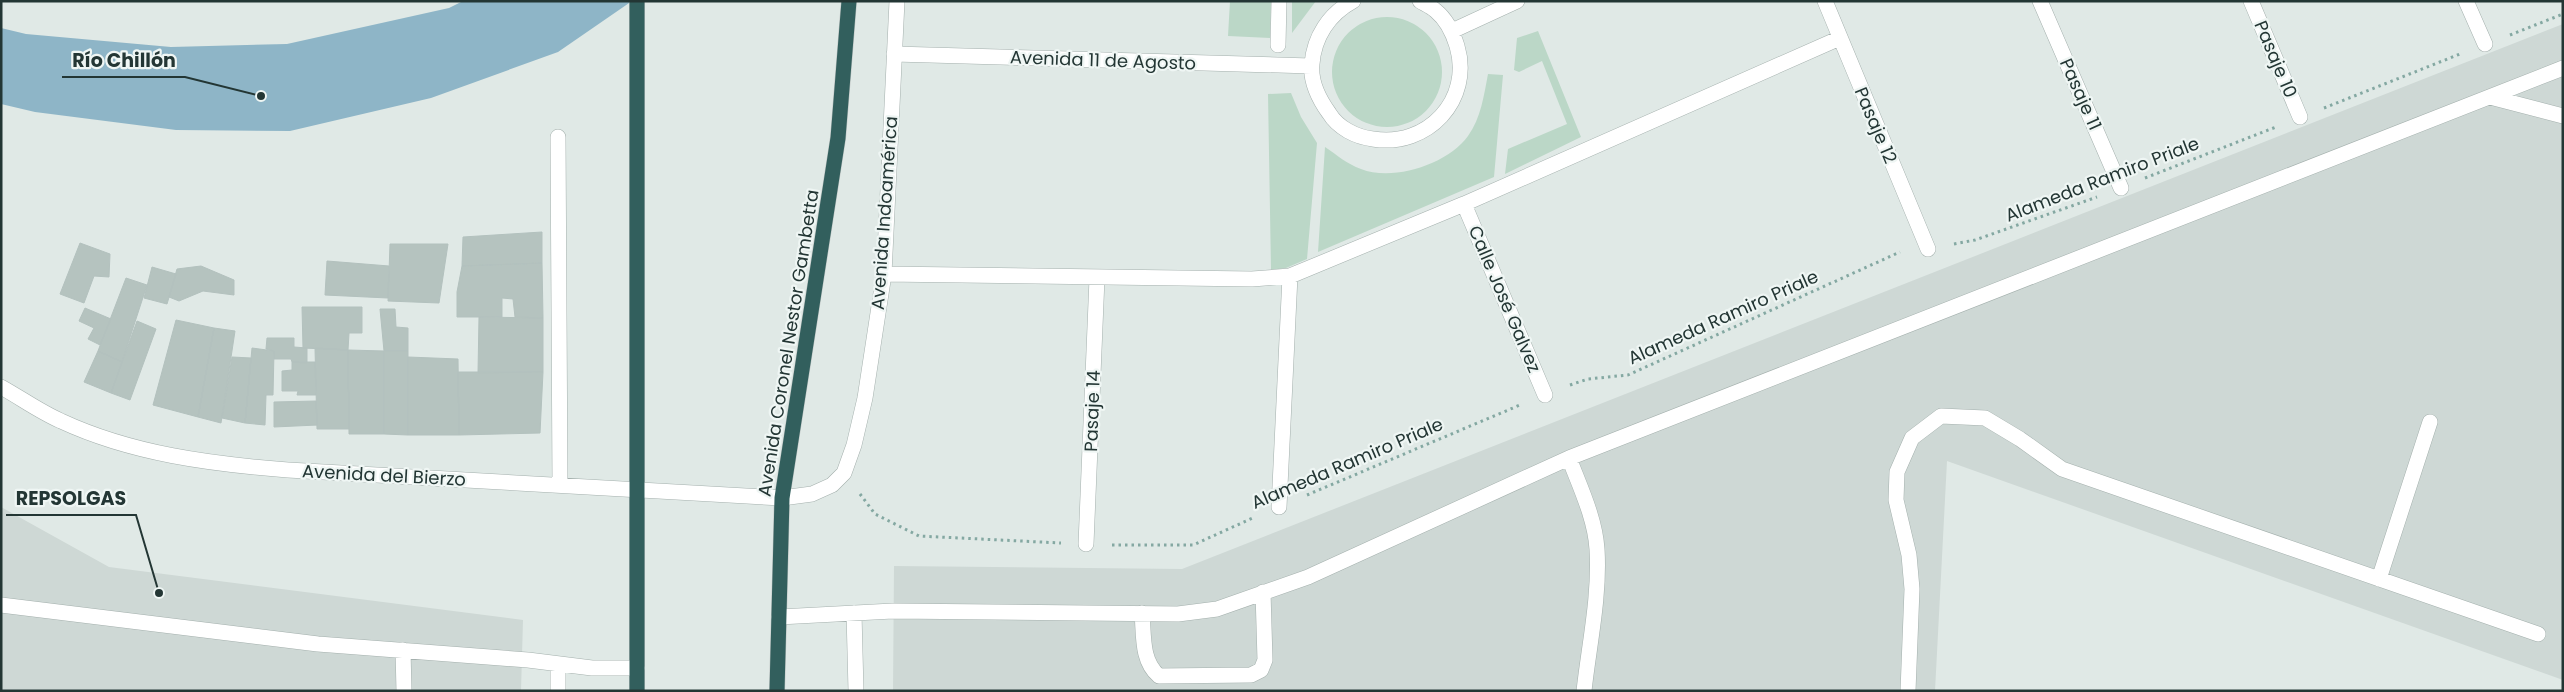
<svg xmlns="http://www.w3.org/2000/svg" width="2564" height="692" viewBox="0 0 2564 692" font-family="Poppins,sans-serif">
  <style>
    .built { fill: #ced8d5 }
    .green { fill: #bbd7c7 }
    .water { fill: #8eb5c7 }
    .building { fill: #b5c3bf; stroke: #b3c1be }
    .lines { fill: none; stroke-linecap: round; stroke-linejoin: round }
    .minor-casing { stroke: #a4b0ad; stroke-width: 16 }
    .highway-casing { stroke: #bdc3c2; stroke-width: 16 }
    .path { stroke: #84a8a2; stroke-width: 3; stroke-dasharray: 2.5 4; stroke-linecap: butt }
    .minor { stroke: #fff; stroke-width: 15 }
    .highway { stroke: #325f5d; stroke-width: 15 }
    .labels { text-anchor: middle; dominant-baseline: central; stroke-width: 4.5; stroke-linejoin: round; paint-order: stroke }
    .street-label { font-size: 18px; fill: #233634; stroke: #eff6f4 }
    .leader { fill: none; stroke: #233634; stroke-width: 2 }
    .callout-dot { fill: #233634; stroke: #eff6f4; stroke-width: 2 }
    .callout-label { font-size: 19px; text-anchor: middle; font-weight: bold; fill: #233634; stroke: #eff6f4; stroke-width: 4.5; stroke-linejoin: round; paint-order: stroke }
  </style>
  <rect width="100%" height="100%" fill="#e0e9e6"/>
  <!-- built -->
  <path class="built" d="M 2563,24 L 2563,680 L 1947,461 L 1935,691 L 893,691 L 894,566 L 1182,569 Z
    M 1,507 L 109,567 L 523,620 L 521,691 L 1,691 Z"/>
  <!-- green -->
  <path class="green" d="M 1230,1 L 1271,1 L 1270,38 L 1228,36 Z
    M 1292,1 L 1316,1 L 1292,33 Z
    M1332 72a55 55 0 1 1 110 0a55 55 0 1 1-110 0Z
    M 1538,31 L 1581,137 L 1505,174 L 1508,149 L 1567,124 L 1542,61 L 1519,72 L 1514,70 L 1517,38 Z
    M 1488,74 L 1503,75 L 1494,177 L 1318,252 L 1325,147 C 1337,155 1347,164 1361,169 C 1393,182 1448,164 1468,136 C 1481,118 1484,95 1488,74 Z
    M 1291,93 L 1301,117 L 1317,143 L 1307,259 L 1286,268 L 1271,270 L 1268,94 Z"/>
  <!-- water -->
  <path class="water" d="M 463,1 L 632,1 L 558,52 L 431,98 L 290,131 L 176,130 L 35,112 L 1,104 L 1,28 L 26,34 L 171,47 L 287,44 L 449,8 Z"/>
  <!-- building -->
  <path class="building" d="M 542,232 L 542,263 L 462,266 L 463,237 Z
    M 80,243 L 110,254 L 109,277 L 94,276 L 84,303 L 60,294 Z
    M 390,244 L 448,244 L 439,303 L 388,301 Z
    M 327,261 L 389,266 L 388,298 L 325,295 Z
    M 542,263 L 543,318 L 515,317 L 513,299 L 502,298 L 502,317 L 457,317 L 457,292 L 462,266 Z
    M 201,266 L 234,280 L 234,295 L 203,291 L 179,301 L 169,297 L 177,269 Z
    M 152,267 L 176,274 L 167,304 L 144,298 Z
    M 126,278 L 147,285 L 122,362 L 98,351 Z
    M 302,307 L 362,307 L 362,333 L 349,333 L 348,350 L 303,348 Z
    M 85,308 L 111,319 L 100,345 L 88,339 L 94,328 L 79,321 Z
    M 380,309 L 395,309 L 396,327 L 408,328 L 408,351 L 384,351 Z
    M 479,317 L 543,318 L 543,372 L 478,373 Z
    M 176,320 L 214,328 L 198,417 L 153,405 Z
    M 137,321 L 156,329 L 130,400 L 111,393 Z
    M 214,328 L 235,331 L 221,423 L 198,417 Z
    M 267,338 L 294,338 L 294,347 L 307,348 L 307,363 L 292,362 L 291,359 L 274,359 L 274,351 L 266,349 Z
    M 252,348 L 274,351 L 273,395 L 266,395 L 265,425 L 245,423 Z
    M 315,348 L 348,350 L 349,429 L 317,429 Z
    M 348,350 L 384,351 L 384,434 L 349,434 Z
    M 98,351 L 122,362 L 111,393 L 84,382 Z
    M 384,351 L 408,351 L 408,435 L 384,434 Z
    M 232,357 L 251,358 L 245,423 L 222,418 Z
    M 408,357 L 458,359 L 459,435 L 408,435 Z
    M 292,362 L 315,362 L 316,395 L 297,395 L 298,391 L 282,391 L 282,371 L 292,370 Z
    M 458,372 L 543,372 L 540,433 L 459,435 Z
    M 316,401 L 317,425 L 274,427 L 274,402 Z"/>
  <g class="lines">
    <defs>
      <path id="minor" d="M 1353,1 C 1329,14 1314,37 1312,64 C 1310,82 1319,99 1329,113 C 1338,128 1356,137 1373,139 C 1427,148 1473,100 1457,46 C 1453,33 1447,20 1436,11 C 1432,7 1425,4 1420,1
        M 1825,1 L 1928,249
        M 2040,1 L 2121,188
        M 2251,1 L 2300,117
        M 2466,1 L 2485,44
        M 1452,31 L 1517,1
        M 1278,45 L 1279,1
        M 894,54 L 1311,66
        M 2490,97 L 2563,116
        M 558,137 L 560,484
        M 1464,204 L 1545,395
        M 884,274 L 1252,279 L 1290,276 L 1464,204 L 1840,38
        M 1,387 C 21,398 40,412 61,421 C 132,454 211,464 288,470 L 782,498 L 812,494 L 832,485 L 844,473 L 854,445 L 865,398 L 884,274 L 897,1
        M 1569,458 C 1580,487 1595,518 1597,549 C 1600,596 1589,645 1584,691
        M 1279,507 L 1290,276
        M 1086,544 L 1097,278
        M 2379,579 L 2430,422
        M 1,605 L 318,644 L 528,660 L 592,668 L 637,668
        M 854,613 L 856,691
        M 1142,613 C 1144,635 1141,661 1159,676 L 1251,675 L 1261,670 L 1265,660 L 1263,592
        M 779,617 L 893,611 L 1178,614 L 1217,609 L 1308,577 L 1569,458 L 2563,68
        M 403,650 L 404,691
        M 558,691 L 558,664
        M 1908,691 L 1912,589 L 1909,555 L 1896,500 L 1897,472 L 1912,438 L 1941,416 L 1985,418 L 2020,439 L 2062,469 L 2538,634"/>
      <path id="highway" d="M 637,691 L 637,1
        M 777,691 L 782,498 L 838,138 L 849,1"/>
    </defs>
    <!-- minor casing -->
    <use href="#minor" class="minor-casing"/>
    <!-- highway casing -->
    <use href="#highway" class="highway-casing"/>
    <!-- path -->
    <path class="path" d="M 2510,35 L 2563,14
      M 2324,108 L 2460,54
      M 2145,178 L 2276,127
      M 1954,244 L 1975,240 L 2097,197
      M 1570,385 L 1588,379 L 1628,375 L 1900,252
      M 860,494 L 875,514 L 919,536 L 1061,543
      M 1307,495 L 1520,405
      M 1112,545 L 1193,545 L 1255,517"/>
    <!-- minor -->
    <use href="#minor" class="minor"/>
    <!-- highway -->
    <use href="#highway" class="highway"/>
  </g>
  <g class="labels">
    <!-- street labels -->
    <g class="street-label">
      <text transform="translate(2276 59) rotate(67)">Pasaje 10</text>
      <text transform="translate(1103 60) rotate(2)">Avenida 11 de Agosto</text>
      <text transform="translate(2081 94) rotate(66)">Pasaje 11</text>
      <text transform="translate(1876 125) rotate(67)">Pasaje 12</text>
      <text transform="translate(2102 179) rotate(-21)">Alameda Ramiro Priale</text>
      <text transform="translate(884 213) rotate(-86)">Avenida Indoamérica</text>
      <text transform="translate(1505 299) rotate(67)">Calle José Galvez</text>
      <text transform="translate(1723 317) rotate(-24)">Alameda Ramiro Priale</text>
      <text transform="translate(788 343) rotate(-81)">Avenida Coronel Nestor Gambetta</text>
      <text transform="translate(1092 411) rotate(-88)">Pasaje 14</text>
      <text transform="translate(1347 463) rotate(-23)">Alameda Ramiro Priale</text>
      <text transform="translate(384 475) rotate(3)">Avenida del Bierzo</text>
    </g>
  </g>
  <!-- callouts -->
  <path class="leader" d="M261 96L185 77H62M159 593L136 515H6"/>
  <g class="callout-dot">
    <circle cx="261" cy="96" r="5"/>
    <circle cx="159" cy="593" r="5"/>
  </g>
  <g class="callout-label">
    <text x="124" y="67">Río Chillón</text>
    <text x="71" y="505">REPSOLGAS</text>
  </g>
  <!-- border -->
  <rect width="2564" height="692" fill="none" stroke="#233634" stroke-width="5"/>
</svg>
